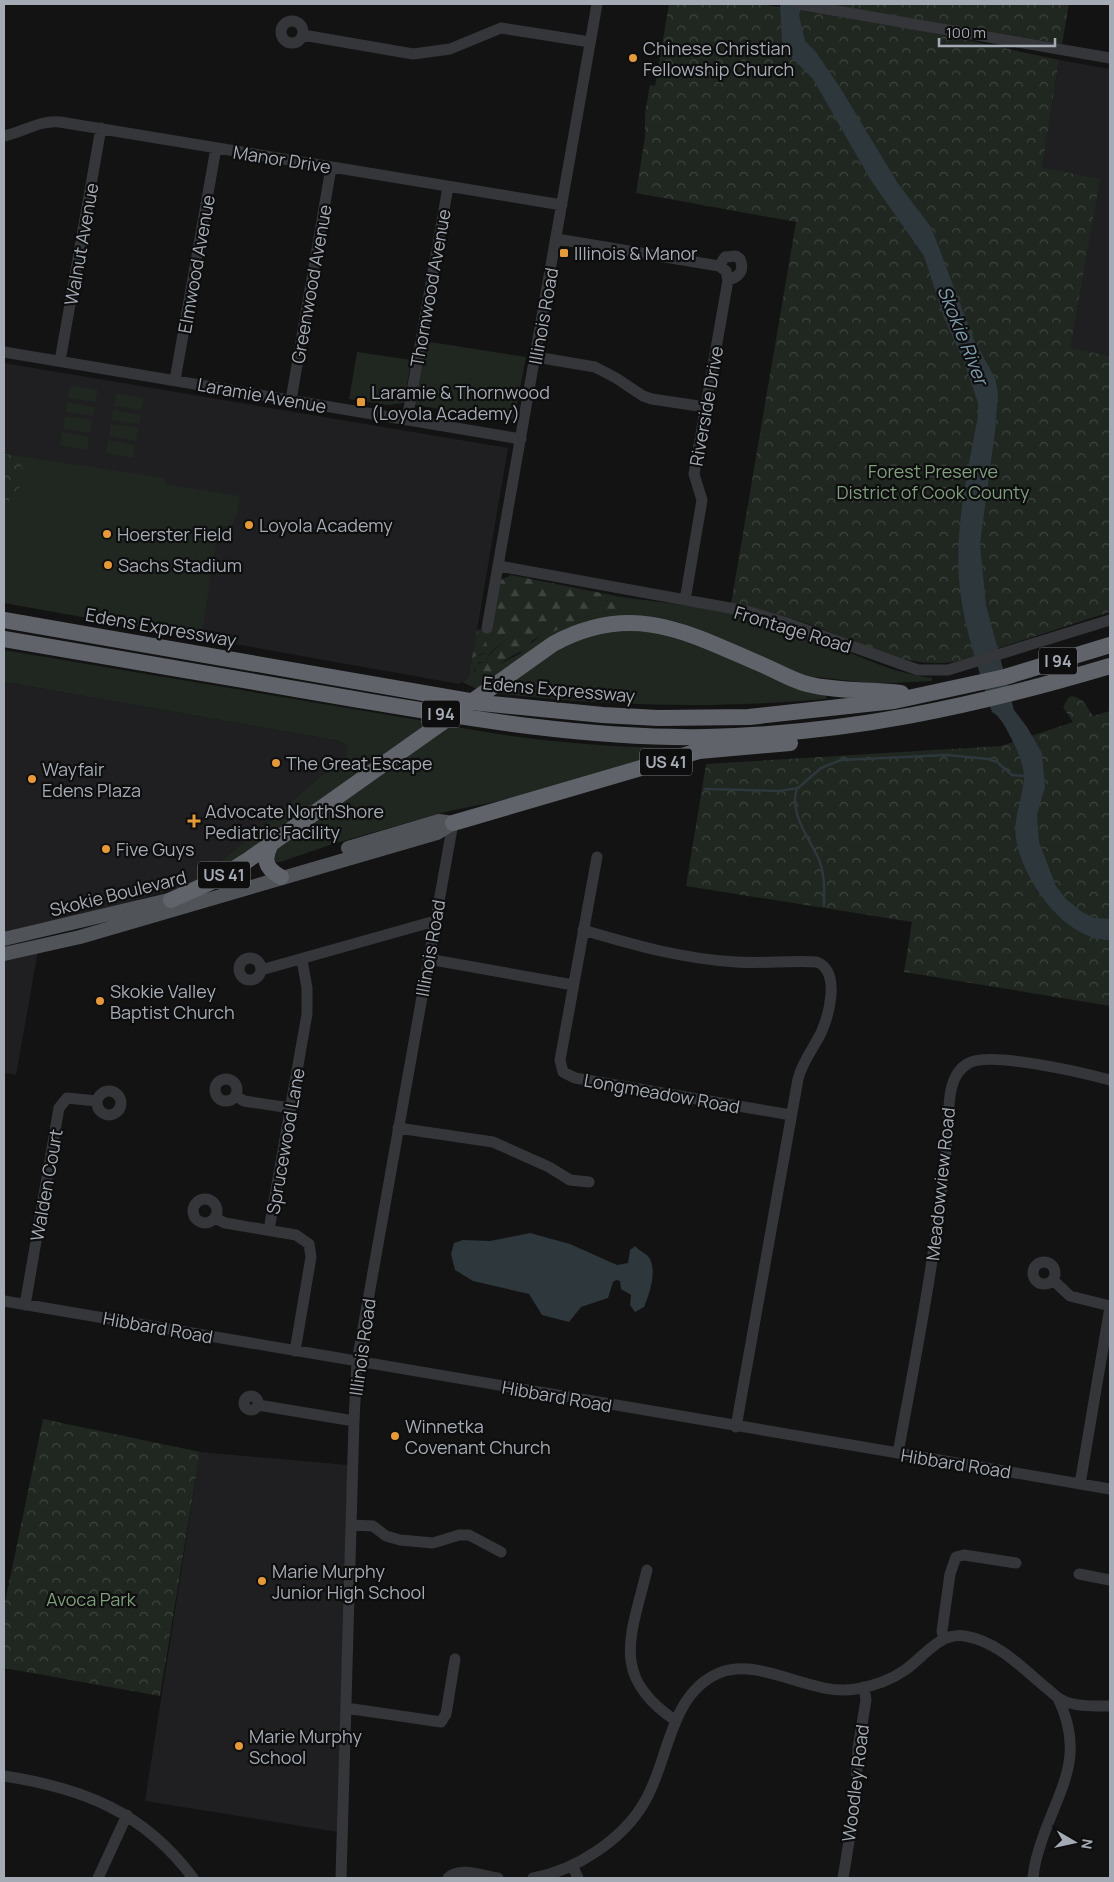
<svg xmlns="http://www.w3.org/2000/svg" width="1114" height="1882" viewBox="0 0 1114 1882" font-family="Manrope,sans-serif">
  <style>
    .built { fill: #1f1f21 }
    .green { fill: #1f2720 }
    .forest { fill: url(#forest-firs) }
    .park { fill: url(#park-crowns) }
    .water { fill: #2d373c }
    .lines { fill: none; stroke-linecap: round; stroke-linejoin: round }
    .stream { stroke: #2d373c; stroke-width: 2.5 }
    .minor { stroke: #343639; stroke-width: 11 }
    .major { stroke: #505358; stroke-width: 14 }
    .highway { stroke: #60646a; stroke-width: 16 }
    .poi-dot { fill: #e69939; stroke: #0e0e0f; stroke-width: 2 }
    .labels { text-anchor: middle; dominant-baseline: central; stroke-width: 4.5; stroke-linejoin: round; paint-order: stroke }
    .shield { fill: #0e0e0f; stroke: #787c82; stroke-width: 1 }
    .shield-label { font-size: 16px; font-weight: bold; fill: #a5abb4 }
    .poi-label { font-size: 18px; fill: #a5abb4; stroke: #0e0e0f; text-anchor: start }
    .street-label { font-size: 18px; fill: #a5abb4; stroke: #0e0e0f }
    .park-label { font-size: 18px; fill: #7f9e7d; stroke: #0e0e0f }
    .water-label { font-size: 19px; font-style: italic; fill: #7e9cad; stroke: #0e0e0f }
  </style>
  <defs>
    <pattern id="forest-firs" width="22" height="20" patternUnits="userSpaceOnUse" patternTransform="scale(1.25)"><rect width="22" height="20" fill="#1f2720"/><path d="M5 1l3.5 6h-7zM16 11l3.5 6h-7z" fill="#3d443e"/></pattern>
    <pattern id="park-crowns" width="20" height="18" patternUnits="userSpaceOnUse" patternTransform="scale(1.25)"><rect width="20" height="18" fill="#1f2720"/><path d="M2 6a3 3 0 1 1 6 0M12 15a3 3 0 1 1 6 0" fill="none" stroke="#3d443e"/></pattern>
  </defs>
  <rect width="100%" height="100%" fill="#131314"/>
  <!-- built -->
  <path class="built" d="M 1059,60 L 1110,69 L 1110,356 L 1070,349 L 1042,168 Z
    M 4,363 L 508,448 L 469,677 L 459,684 L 4,603 Z
    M 4,682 L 340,741 L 347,747 L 348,751 L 346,755 L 194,884 L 62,921 L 4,933 Z
    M 38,951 L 16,1075 L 4,1073 L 4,958 Z
    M 200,1452 L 348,1465 L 338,1832 L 145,1801 Z"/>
  <!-- green -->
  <path class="green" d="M 424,341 L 526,357 L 514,420 L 414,405 Z
    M 357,352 L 411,360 L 404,403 L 388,405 L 349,399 Z
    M 70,385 L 98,390 L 95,402 L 68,398 Z
    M 116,393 L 144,398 L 141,410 L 114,406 Z
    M 67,402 L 95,407 L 93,416 L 66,412 Z
    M 113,410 L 141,415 L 139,424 L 112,420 Z
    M 65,416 L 92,420 L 90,433 L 63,428 Z
    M 111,424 L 138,428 L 136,441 L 109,436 Z
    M 62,432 L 89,437 L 87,450 L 60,445 Z
    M 108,440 L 135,445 L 133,458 L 106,453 Z
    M 4,454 L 165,478 L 165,484 L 240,496 L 237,515 L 231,527 L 219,525 L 201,638 L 4,603 Z
    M 621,597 C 677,604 735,611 789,628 C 836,644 882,672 932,678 L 932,681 L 877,684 L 808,676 L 779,666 L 728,641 L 698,629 L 674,621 L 634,617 L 505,670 L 500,667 L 500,664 L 519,654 L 541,635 L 593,614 L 616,611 L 615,603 L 605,600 L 619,600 Z
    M 618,630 L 656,631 L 827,693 L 826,699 C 710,709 607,706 492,693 L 549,653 L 581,638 Z
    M 504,635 L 507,635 L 507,638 L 490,653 L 486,662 L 479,662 L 474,670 L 477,674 L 484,675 L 492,680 L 477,689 L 462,682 L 469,677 L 472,658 L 485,653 L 484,638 L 487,637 L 492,642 Z
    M 4,650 L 430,722 L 210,879 L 194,884 L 346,755 L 347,747 L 340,741 L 4,682 Z
    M 446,725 C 523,740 600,747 678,748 L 678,753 L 523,796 L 445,812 L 333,844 L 280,862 L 272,862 L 273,851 Z"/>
  <!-- forest -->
  <path class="forest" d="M 511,575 L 621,597 L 619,600 L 605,600 L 616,603 L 619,607 L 616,611 L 593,614 L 550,633 L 541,635 L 532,641 L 528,649 C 522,650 506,659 500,664 L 500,667 L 505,670 L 492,680 L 484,675 L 477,676 C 473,666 475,663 486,662 L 490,654 L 507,638 L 507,635 L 504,635 L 492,642 L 487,637 L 485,638 L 488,651 L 472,658 L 477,630 L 482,629 L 501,580 Z"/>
  <!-- park -->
  <path class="park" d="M 669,4 L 761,4 L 930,32 L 1059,60 L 1042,168 L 1100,179 L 1070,348 L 1110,356 L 1110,612 L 959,661 C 906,671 857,641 809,624 C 784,615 758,610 731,604 L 796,222 L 636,193 L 645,137 L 645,113 L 650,85 L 655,86 Z
    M 827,4 L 1069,4 L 1062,44 Z
    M 4,454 L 23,457 L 21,468 L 24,469 L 20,487 L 12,494 L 4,512 Z
    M 1073,696 L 1083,701 L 1093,716 L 1110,711 L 1110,1006 L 904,972 L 912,922 L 686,886 L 706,764 L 1001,746 L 1073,722 L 1063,707 L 1069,697 Z
    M 43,1419 L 200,1452 L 160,1696 L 4,1668 L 4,1607 Z"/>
  <!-- water -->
  <path class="water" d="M 780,4 L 803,4 L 799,15 L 805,41 L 816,52 L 841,89 L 897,182 L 931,227 L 974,340 L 995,378 L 998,393 L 995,432 L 980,544 L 986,605 L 1014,710 L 1027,727 L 1042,753 L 1045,787 L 1037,815 L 1039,842 L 1056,886 L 1066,899 L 1082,912 L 1095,918 L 1110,919 L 1110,940 C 1065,941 1022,879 1016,839 C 1013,818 1022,800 1024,779 C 1024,764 1017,749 1010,736 C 1006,728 1000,716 992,712 C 979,669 962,624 959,579 C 955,524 968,470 978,416 L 978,403 L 964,362 L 944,318 L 924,256 L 870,179 L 813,79 L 789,55 L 782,42 Z
    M 530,1233 L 570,1244 L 617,1265 L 628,1263 L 630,1250 L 635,1246 C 639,1251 648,1254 650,1259 C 657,1273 649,1295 644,1307 L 635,1312 L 630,1305 L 631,1295 L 621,1289 L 620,1281 L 616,1280 L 613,1282 L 608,1298 L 581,1307 L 569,1322 L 542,1315 L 529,1294 L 473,1281 L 455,1270 L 451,1254 L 454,1243 L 463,1240 L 490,1241 Z"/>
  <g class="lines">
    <!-- stream -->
    <path class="stream" d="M 797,788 C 788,814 811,840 820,862 C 825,876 824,891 824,906
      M 705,789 L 779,791 L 798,788 L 821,768 L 841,760 L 947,755 L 988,759 L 997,762 L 1012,775 L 1025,776"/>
    <!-- minor -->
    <path class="minor" d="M 797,4 L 1110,58
      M281 32a11 11 0 1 1 22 0a11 11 0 1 1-22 0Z
      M 303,35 L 413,54 L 450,49 L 501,28 L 590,42
      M 4,136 C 24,132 39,120 60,122 L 562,205
      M 557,239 L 719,266 L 726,271 L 728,280 L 694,474 L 702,500 L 685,600
      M 719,266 L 725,257 L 736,256 L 740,259 C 745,271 739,277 728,280
      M 4,352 L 521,439
      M 536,357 L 595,367 L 616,378 L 643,396 L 652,399 L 705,407
      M 60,361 L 101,128
      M 175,380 L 216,148
      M 291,400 L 331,168
      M 407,420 L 448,187
      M 499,566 L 746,611 L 787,623 L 918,670 L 948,670 L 1110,620
      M 487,628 L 597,4
      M 597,857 L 560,1060 L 563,1072 L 575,1078 L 791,1115
      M 583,930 C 634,945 683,959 736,962 C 763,964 790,960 817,962 C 841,972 829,1015 821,1033 C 813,1049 802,1062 798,1079 L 736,1427
      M239 969a11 11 0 1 1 22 0a11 11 0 1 1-22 0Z
      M 428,959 L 573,985
      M 261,970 L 435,921
      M215 1090a11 11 0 1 1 22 0a11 11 0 1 1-22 0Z
      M97 1103a12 12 0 1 1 24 0a12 12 0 1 1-24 0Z
      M 236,1096 L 244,1101 L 290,1108
      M 398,1128 L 493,1142 L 549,1167 L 570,1180 L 589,1182
      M193 1211a12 12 0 1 1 24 0a12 12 0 1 1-24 0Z
      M 215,1218 L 225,1223 L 296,1235 L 309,1244 L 311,1257 L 295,1351
      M 269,1230 L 307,1014 L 307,988 L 302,960
      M1033 1273a11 11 0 1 1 22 0a11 11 0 1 1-22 0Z
      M 1053,1280 L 1070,1296 L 1110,1306
      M 4,1301 L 1110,1489
      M 25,1305 L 59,1108 L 67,1098 L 97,1101
      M244 1403a7 7 0 1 1 14 0a7 7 0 1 1-14 0Z
      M 258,1405 L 354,1421
      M 898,1453 C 918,1345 939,1238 948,1128 C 949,1107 947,1074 969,1063 C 991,1051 1084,1073 1110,1080
      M 1080,1484 L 1110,1307
      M 351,1525 L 373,1526 L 386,1536 L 400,1540 L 433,1543 L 459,1535 L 469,1535 L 501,1552
      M 647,1570 C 631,1636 609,1676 676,1721
      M 1079,1574 L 1110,1580
      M 944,1639 L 942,1631 L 950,1574 L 956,1557 L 964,1555 L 1016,1563
      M 346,1708 L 441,1722 L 446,1714 L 455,1659
      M 4,1776 C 83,1788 144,1812 193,1878
      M 572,1865 L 578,1878
      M 98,1878 L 127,1815
      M 341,1878 L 354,1421 L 357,1362 L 453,823
      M 448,1878 C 459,1866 484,1876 498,1878
      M 533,1878 C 575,1871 624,1839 645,1801 C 669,1761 669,1694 719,1673 C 761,1656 811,1697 856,1689 C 873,1686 891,1680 905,1670 C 924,1657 939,1632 965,1636 C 998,1642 1020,1666 1044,1686 C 1050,1690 1055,1697 1062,1700 C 1075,1707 1096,1706 1110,1706
      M 843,1878 L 855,1805 L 858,1748 L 866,1700 L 864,1687
      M 1033,1878 C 1034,1864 1038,1851 1043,1837 C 1062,1784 1085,1755 1058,1698"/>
    <!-- major -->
    <path class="major" d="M 348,848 L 439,821 L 453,823
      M 4,939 L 181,897
      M 4,954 L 80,937 L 437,833 L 453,823"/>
    <!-- highway -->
    <path class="highway" d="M 4,620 L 481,703 L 603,715 L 658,718 L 749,717 L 894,701 L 1005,677 L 1110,645
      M 4,639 C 119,659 233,678 348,698 C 467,718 585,739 706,737 C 848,734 976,706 1110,666
      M 453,823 L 699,751 L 790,743
      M 272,842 C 263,858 264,868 281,877
      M 171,900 L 216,880 L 248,860 L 553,644 C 634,600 690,634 765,666 C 779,672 792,680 807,684 C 838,692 870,689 901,693"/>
  </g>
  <!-- markers -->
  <g class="poi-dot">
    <circle cx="633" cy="58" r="5"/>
    <rect x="559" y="248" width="10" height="10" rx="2.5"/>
    <rect x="356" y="397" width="10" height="10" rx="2.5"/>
    <circle cx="249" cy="525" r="5"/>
    <circle cx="107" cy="534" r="5"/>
    <circle cx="108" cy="565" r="5"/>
    <circle cx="276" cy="763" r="5"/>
    <circle cx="32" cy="779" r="5"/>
    <path d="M191.5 813.5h5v5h5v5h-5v5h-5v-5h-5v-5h5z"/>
    <circle cx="106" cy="849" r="5"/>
    <circle cx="100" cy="1001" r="5"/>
    <circle cx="395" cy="1436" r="5"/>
    <circle cx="262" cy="1581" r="5"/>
    <circle cx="239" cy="1746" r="5"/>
  </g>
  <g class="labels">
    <!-- shield labels -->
    <g class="shield">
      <rect x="1039" y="647.5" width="38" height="27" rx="4"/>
      <rect x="422" y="700.5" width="38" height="27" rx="4"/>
      <rect x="640" y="748.5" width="52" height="27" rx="4"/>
      <rect x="198" y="861.5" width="52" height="27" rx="4"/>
    </g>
    <g class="shield-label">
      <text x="1058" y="661">I 94</text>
      <text x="441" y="714">I 94</text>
      <text x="666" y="762">US 41</text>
      <text x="224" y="875">US 41</text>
    </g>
    <!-- poi labels -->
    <g class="poi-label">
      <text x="643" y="48">Chinese Christian<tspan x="643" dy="21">Fellowship Church</tspan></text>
      <text x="574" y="253">Illinois &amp; Manor</text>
      <text x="371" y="392">Laramie &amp; Thornwood<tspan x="371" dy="21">(Loyola Academy)</tspan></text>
      <text x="259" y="525">Loyola Academy</text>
      <text x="117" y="534">Hoerster Field</text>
      <text x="118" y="565">Sachs Stadium</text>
      <text x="286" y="763">The Great Escape</text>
      <text x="42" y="769">Wayfair<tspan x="42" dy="21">Edens Plaza</tspan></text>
      <text x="205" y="811">Advocate NorthShore<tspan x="205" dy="21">Pediatric Facility</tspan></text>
      <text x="116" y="849">Five Guys</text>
      <text x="110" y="991">Skokie Valley<tspan x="110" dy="21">Baptist Church</tspan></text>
      <text x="405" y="1426">Winnetka<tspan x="405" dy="21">Covenant Church</tspan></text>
      <text x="272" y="1571">Marie Murphy<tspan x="272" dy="21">Junior High School</tspan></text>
      <text x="249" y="1736">Marie Murphy<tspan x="249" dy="21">School</tspan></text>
    </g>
    <!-- street labels -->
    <g class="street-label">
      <text transform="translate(282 159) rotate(9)">Manor Drive</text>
      <text transform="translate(81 244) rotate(-80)">Walnut Avenue</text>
      <text transform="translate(196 264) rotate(-80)">Elmwood Avenue</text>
      <text transform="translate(311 284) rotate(-80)">Greenwood Avenue</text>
      <text transform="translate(430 288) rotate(-80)">Thornwood Avenue</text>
      <text transform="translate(543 316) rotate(-80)">Illinois Road</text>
      <text transform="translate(262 395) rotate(10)">Laramie Avenue</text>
      <text transform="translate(706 406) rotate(-80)">Riverside Drive</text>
      <text transform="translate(161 627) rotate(10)">Edens Expressway</text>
      <text transform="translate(793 629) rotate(17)">Frontage Road</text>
      <text transform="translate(559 689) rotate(5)">Edens Expressway</text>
      <text transform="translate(118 893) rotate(-14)">Skokie Boulevard</text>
      <text transform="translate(430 948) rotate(-80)">Illinois Road</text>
      <text transform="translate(662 1093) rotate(10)">Longmeadow Road</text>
      <text transform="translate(285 1141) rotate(-80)">Sprucewood Lane</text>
      <text transform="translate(940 1184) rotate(-84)">Meadowview Road</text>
      <text transform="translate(46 1185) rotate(-80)">Walden Court</text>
      <text transform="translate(158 1327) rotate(10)">Hibbard Road</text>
      <text transform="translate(362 1347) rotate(-82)">Illinois Road</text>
      <text transform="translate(557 1396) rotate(10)">Hibbard Road</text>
      <text transform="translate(956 1463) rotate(9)">Hibbard Road</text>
      <text transform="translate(855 1783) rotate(-83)">Woodley Road</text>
    </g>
    <!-- park labels -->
    <g class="park-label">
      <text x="933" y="471">Forest Preserve<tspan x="933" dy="21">District of Cook County</tspan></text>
      <text x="91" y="1599">Avoca Park</text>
    </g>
    <!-- water labels -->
    <g class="water-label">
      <text transform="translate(963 335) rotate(68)">Skokie River</text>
    </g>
  </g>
  <!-- border -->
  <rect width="1114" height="1882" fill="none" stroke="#a5abb4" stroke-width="10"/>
  <!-- north arrow -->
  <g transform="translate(1074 1842) rotate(99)" stroke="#0e0e0f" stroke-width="4" paint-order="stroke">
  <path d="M0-4L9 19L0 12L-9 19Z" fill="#a5abb4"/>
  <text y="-8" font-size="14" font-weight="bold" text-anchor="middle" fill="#a5abb4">N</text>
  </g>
  <!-- scale -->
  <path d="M939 38v8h116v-8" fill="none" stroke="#a5abb4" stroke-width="2.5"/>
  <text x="946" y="38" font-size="15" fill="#a5abb4" stroke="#0e0e0f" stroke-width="4" paint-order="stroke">100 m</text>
</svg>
